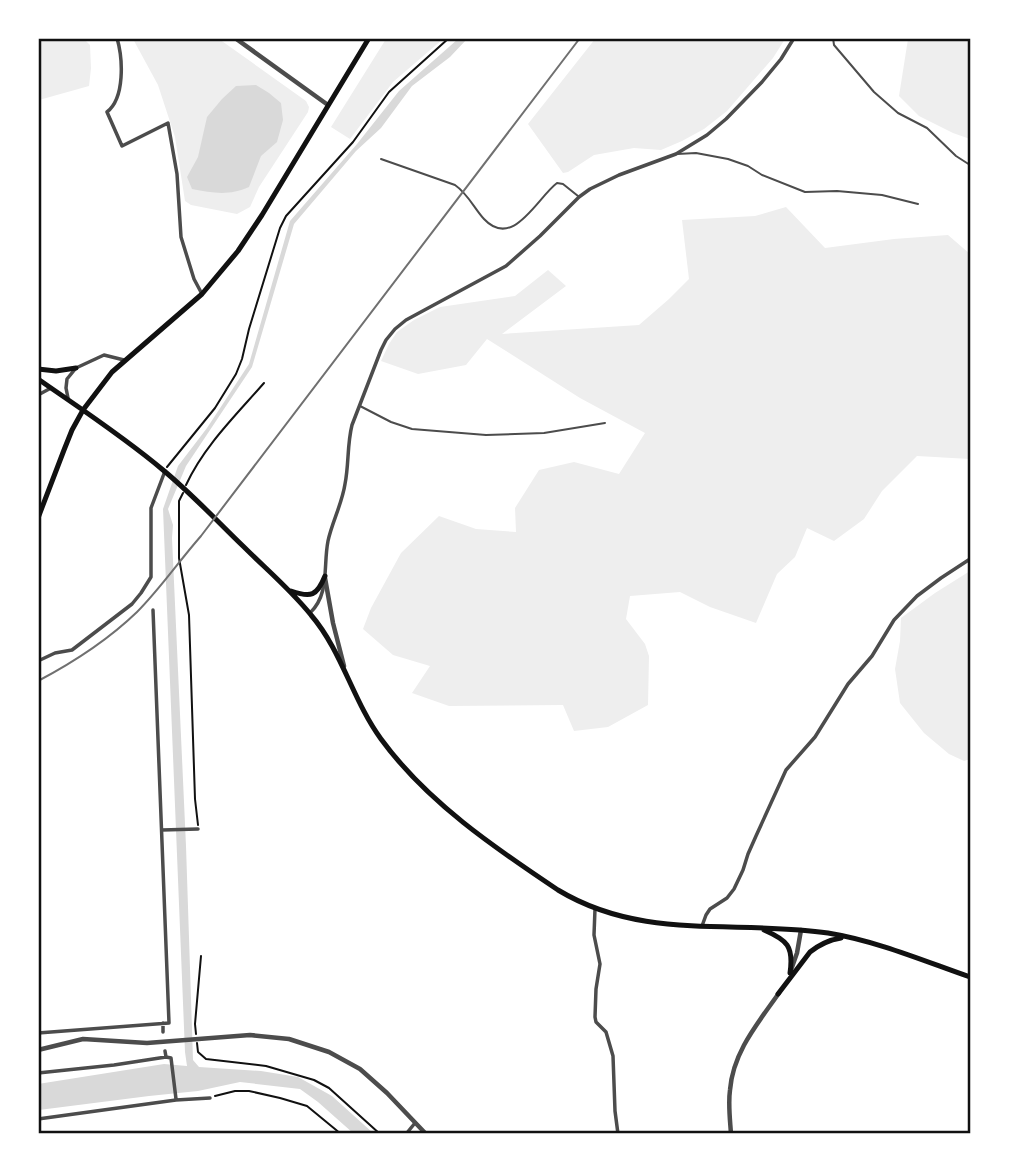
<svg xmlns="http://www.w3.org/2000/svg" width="1009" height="1172" viewBox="0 0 1009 1172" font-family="'Fira Sans Condensed',sans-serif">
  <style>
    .green { fill: #eee }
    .water { fill: #d9d9d9 }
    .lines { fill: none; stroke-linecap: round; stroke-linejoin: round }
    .path { stroke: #111; stroke-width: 2 }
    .service { stroke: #4c4c4c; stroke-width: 2 }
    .minor { stroke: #4c4c4c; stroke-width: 3.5 }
    .tertiary { stroke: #4c4c4c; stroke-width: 4.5 }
    .secondary { stroke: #111; stroke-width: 5 }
    .rail { stroke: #707070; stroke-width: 2 }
    .neatline { fill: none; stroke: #111; stroke-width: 2.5 }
  </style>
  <rect width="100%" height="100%" fill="#fff"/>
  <!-- green -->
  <path class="green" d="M 39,38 L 84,39 L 90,45 L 91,68 L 89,86 L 39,100 Z
    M 133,39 L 219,39 L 306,101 L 309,107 L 308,112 L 259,187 L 250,207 L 237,214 L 191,205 L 185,201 L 175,137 L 158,85 Z
    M 386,39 L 443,39 L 393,82 L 350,139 L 331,127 Z
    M 595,39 L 595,38 L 785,39 L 773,58 L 727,111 L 704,129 L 682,141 L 661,150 L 634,148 L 594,155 L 568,172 L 563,173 L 528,124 Z
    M 908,39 L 970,39 L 970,139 L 953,133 L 919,116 L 899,96 Z
    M 786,207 L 825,248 L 894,239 L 948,235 L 970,254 L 970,459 L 917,456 L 882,491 L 864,519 L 834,541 L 807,528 L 795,557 L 777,574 L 756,623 L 710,607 L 680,592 L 630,596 L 626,619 L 645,644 L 649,656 L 648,705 L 608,727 L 574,731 L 563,705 L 449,706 L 412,693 L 430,666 L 393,655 L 363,629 L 371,608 L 401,553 L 439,516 L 476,529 L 516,532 L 515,508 L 539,470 L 574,462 L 619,474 L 645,433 L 580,398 L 487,339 L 466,365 L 418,374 L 381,361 L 389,344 L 397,332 L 414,320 L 440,307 L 515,296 L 548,270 L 566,286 L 502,334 L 639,325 L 669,299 L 689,279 L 682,220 L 755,216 Z
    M 970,571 L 970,759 L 964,761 L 949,754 L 924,733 L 900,703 L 895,669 L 900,641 L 901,618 L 935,593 Z"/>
  <!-- water -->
  <path class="water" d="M 458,39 L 467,39 L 450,57 L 412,86 L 381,128 L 356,151 L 294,224 L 252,367 L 186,466 L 168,509 L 173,525 L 172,538 L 186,846 L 193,1060 L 199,1067 L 261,1071 L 298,1077 L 332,1096 L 373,1133 L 353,1133 L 318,1102 L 300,1089 L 240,1082 L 198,1091 L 149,1096 L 39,1110 L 38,1084 L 164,1064 L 187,1066 L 185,1052 L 163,509 L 178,466 L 207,428 L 249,364 L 290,221 L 357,144 L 399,91 Z
    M 256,85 L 269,93 L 281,103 L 283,120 L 277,142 L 261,156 L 249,187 C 229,196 213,193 192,189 L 187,177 L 198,157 L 207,117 L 222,99 L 236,86 Z"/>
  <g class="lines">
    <!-- path -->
    <path class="path" d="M 167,467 L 215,408 L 236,374 L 242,359 L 249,329 L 280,228 L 286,216 L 353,142 L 389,92 L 449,38
      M 186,485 C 204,446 236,415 264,383
      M 183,493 L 179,501 L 179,558 L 189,615 L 195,799 L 198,825
      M 196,1034 L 195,1024 L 201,956
      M 197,1043 L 198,1052 L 206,1059 L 266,1066 L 314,1080 L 329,1088 L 380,1134
      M 215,1096 L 235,1091 L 249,1091 L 280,1098 L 307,1106 L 341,1134"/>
    <!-- service -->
    <path class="service" d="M 833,38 L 834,45 L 874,92 L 898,113 L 927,128 L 956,156 L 970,165
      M 677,154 L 696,153 L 728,159 L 748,166 L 762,175 L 805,192 L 837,191 L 882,195 L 918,204
      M 381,159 L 455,185 C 468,194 474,208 484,219 C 513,250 537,198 557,183 L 563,184 L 578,196
      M 360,406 L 391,422 L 412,429 L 486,435 L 544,433 L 605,423"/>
    <!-- minor -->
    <path class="minor" d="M 117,38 C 123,59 125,98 107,112 L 122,146 L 168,123 L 177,174 L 181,237 L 194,279 L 202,294
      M 38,395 L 51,388
      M 68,398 L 66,388 L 67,379 L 76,368 L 104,355 L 124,360
      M 310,613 C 330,594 323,566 328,541 C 332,522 342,504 345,484 C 349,464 347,445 352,425 L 381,350 L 386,340 L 395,329 L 406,320 L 506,266 L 540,236 L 579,197 L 590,189 L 619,175 L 676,154 L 707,135 L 726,119 L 762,82 L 781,59 L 794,38
      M 38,661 L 55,653 L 72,650 L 132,604 L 141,593 L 151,577 L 151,508 L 165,471
      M 162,830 L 198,829
      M 595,909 L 594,935 L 600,964 L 596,989 L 595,1017 L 596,1022 L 606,1032 L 613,1056 L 615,1111 L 618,1134
      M 702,926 L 706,915 L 710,909 L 727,898 L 734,889 L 743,870 L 748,854 L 756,836 L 786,770 L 815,737 L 848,684 L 872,656 L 894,620 L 917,596 L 941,578 L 970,559
      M 163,1023 L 163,1032
      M 38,1033 L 169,1023 L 153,610
      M 165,1051 L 166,1057 L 171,1058 L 176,1099
      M 38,1073 L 114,1065 L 166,1057
      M 38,1119 L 176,1100 L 210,1098
      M 406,1134 L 415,1123"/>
    <!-- tertiary -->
    <path class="tertiary" d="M 235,38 L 328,105
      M 325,578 L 333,623 L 344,666
      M 791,970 L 797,953 L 801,930
      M 38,1050 L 83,1039 L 147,1043 L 250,1035 L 289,1039 L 329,1052 L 360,1069 L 387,1093 L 426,1134
      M 731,1134 C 730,1119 728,1104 730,1090 C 733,1052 758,1023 779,993"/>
    <!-- secondary -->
    <path class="secondary" d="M 38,369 L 56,371 L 76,368
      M 38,379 C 81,409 124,437 163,470 C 192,494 217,521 244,547 C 266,569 291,590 311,615 C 342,651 353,701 381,739 C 427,802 495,848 558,890 C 644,942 736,919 828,933 C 877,941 924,961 970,977
      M 38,518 L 64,450 L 72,430 L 83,410 L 112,372 L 202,294 L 238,251 L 262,215 L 369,38
      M 291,591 C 311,598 317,596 325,576
      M 764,930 C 787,940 794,946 790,973
      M 778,994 L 810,952 C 820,944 829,940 841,938"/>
    <!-- rail -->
    <path class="rail" d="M 38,681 C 74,662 108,640 137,612 C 160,589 179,561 201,536 L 580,38"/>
  </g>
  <!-- border -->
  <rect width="1009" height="1172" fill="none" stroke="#ffffff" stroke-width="80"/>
  <rect x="40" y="40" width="929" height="1092" class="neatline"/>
</svg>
